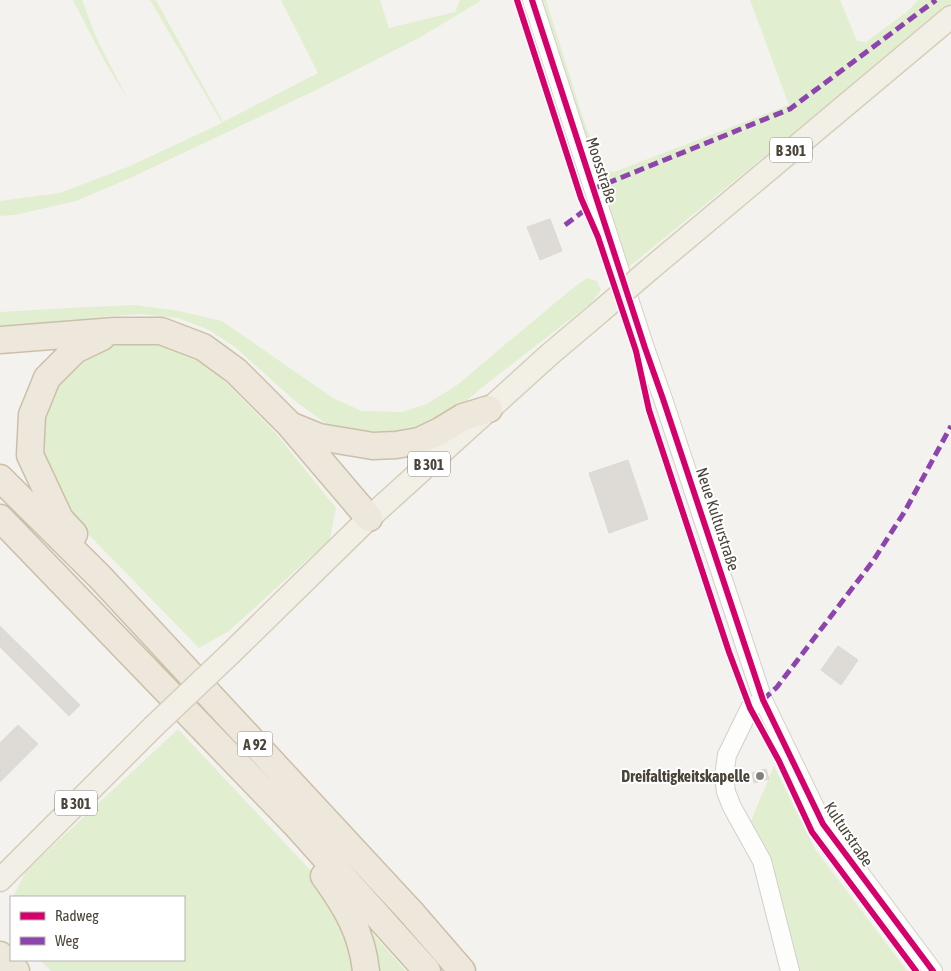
<svg xmlns="http://www.w3.org/2000/svg" width="951" height="971" viewBox="0 0 951 971" font-family="'Asap Condensed',sans-serif">
  <style>
    .green { fill: #e1eecf }
    .building { fill: #dedbd6; stroke: #dcd9d4 }
    .lines { fill: none; stroke-linecap: round; stroke-linejoin: round }
    .minor-casing { stroke: #d2d0cb; stroke-width: 20 }
    .major-casing { stroke: #d6cebb; stroke-width: 25 }
    .highway-casing { stroke: #ccbfa9; stroke-width: 29 }
    .minor { stroke: #fdfdfc; stroke-width: 18 }
    .major { stroke: #f2efe6; stroke-width: 22 }
    .highway { stroke: #ede8db; stroke-width: 26 }
    .major-bridge-casing { stroke: #d6cebb; stroke-width: 25; stroke-linecap: butt }
    .major-bridge { stroke: #f2efe6; stroke-width: 22 }
    .quiet { stroke: #8e44ad; stroke-width: 5; stroke-dasharray: 10 5; stroke-linecap: butt }
    .cycleway-casing { stroke: #fff; stroke-width: 9 }
    .cycleway { stroke: #d6006c; stroke-width: 6 }
    .poi-dot { fill: #868178; stroke: #fff; stroke-width: 2 }
    .labels { text-anchor: middle; dominant-baseline: central; stroke-width: 4; stroke-linejoin: round; paint-order: stroke }
    .shield { fill: #fff; stroke: #817c74; stroke-width: 1 }
    .shield-label { font-size: 15px; font-weight: bold; fill: #4b4439 }
    .street-label { font-size: 16px; fill: #4b4439; stroke: #fff }
    .poi-label { font-size: 16px; font-weight: bold; fill: #4b4439; stroke: #fff; text-anchor: end }
  </style>
  <rect width="100%" height="100%" fill="#f4f2ee"/>
  <!-- green -->
  <path class="green" d="M 73,0 L 82,0 L 96,37 L 128,100 L 105,62 Z
    M 150,0 L 156,0 L 223,122 L 318,73 L 281,0 L 380,0 L 389,28 L 455,12 L 460,0 L 482,0 L 419,38 L 314,91 L 128,179 L 76,201 L 14,215 L 0,216 L 0,201 L 60,193 L 130,166 L 222,123 Z
    M 540,0 L 546,0 L 584,121 L 603,170 L 614,172 L 789,105 L 750,0 L 840,0 L 857,41 L 866,42 L 908,11 L 918,0 L 951,0 L 951,4 L 625,270 Z
    M 587,278 L 597,281 L 601,290 L 591,303 L 485,385 L 454,412 L 427,427 L 402,433 L 373,435 L 332,428 L 295,401 L 235,347 L 209,330 L 178,318 L 141,314 L 110,316 L 37,327 L 0,327 L 0,312 L 88,307 L 135,305 L 179,311 L 222,321 L 333,398 L 362,411 L 402,412 L 427,404 L 457,385 L 568,292 Z
    M 122,341 L 148,341 L 182,351 L 214,370 L 274,431 L 336,508 L 330,539 L 229,631 L 199,648 L 90,536 L 59,495 L 45,462 L 43,433 L 50,400 L 62,379 L 80,360 L 100,347 Z
    M 178,729 L 327,888 L 361,971 L 51,971 L 40,960 L 184,960 L 184,897 L 13,897 L 26,871 Z
    M 774,766 L 815,849 L 907,971 L 796,971 L 762,844 L 750,823 Z
    M 373,934 L 406,971 L 377,971 L 369,935 Z"/>
  <!-- building -->
  <path class="building" d="M 550,219 L 562,251 L 540,260 L 527,227 Z
    M 628,460 L 648,519 L 609,533 L 589,473 Z
    M 0,626 L 80,705 L 69,716 L 0,647 Z
    M 838,646 L 858,660 L 841,685 L 821,670 Z
    M 18,725 L 38,744 L 0,782 L 0,743 Z
    M 766,769 L 769,779 L 754,783 L 752,773 Z"/>
  <g class="lines">
    <defs>
      <path id="minor" d="M 532,0 L 645,348 L 663,399 L 763,700 L 823,824 L 933,971
        M 763,700 L 750,708 L 727,755 L 724,776 L 726,792 L 732,807 L 762,861 L 790,971"/>
      <path id="major" d="M 650,269 L 951,17
        M 231,653 L 369,518 L 549,355 L 601,311
        M 0,880 L 153,727"/>
      <path id="highway" d="M 0,340 L 115,331 L 161,331 L 203,347 L 236,371 L 289,424 L 369,518
        M 292,426 L 319,437 L 373,446 L 396,445 L 419,441 L 440,431 L 463,417 L 489,409
        M 0,478 L 100,577 L 410,911 L 462,971
        M 0,518 L 297,826 L 427,971
        M 74,534 L 60,519 L 30,455 L 32,415 L 47,378 L 75,350 L 102,337
        M 324,876 C 346,906 362,933 366,971
        M 0,955 L 16,971"/>
    </defs>
    <!-- minor casing -->
    <use href="#minor" class="minor-casing"/>
    <!-- major casing -->
    <use href="#major" class="major-casing"/>
    <!-- highway casing -->
    <use href="#highway" class="highway-casing"/>
    <!-- minor -->
    <use href="#minor" class="minor"/>
    <!-- major -->
    <use href="#major" class="major"/>
    <!-- highway -->
    <use href="#highway" class="highway"/>
    <defs>
      <path id="major-bridge" d="M 601,311 L 650,269
        M 153,727 L 231,653"/>
    </defs>
    <!-- major-bridge casing -->
    <use href="#major-bridge" class="major-bridge-casing"/>
    <!-- major-bridge -->
    <use href="#major-bridge" class="major-bridge"/>
    <!-- quiet -->
    <path class="quiet" d="M 593,189 L 790,109 L 936,0
      M 565,225 L 589,207
      M 763,700 L 777,687 L 873,561 L 905,511 L 951,426"/>
    <defs>
      <path id="cycleway" d="M 517,0 L 581,198 L 598,237 L 636,351 L 649,410 L 729,652 L 750,708 L 779,761 L 812,832 L 916,971
        M 532,0 L 645,348 L 663,399 L 763,700 L 823,824 L 933,971"/>
    </defs>
    <!-- cycleway casing -->
    <use href="#cycleway" class="cycleway-casing"/>
    <!-- cycleway -->
    <use href="#cycleway" class="cycleway"/>
  </g>
  <!-- markers -->
  <circle class="poi-dot" cx="760" cy="776" r="5"/>
  <g class="labels">
    <!-- shield labels -->
    <g class="shield">
      <rect x="770" y="137.5" width="42" height="25" rx="4"/>
      <rect x="408" y="451.5" width="42" height="25" rx="4"/>
      <rect x="237.5" y="731.5" width="35" height="25" rx="4"/>
      <rect x="55" y="790.5" width="42" height="25" rx="4"/>
    </g>
    <g class="shield-label">
      <text x="791" y="150">B 301</text>
      <text x="429" y="464">B 301</text>
      <text x="255" y="744">A 92</text>
      <text x="76" y="803">B 301</text>
    </g>
    <!-- street labels -->
    <g class="street-label">
      <text transform="translate(602 170) rotate(72)">Moosstraße</text>
      <text transform="translate(718 519) rotate(72)">Neue Kulturstraße</text>
      <text transform="translate(849 834) rotate(56)">Kulturstraße</text>
    </g>
    <!-- poi labels -->
    <g class="poi-label">
      <text x="750" y="776">Dreifaltigkeitskapelle</text>
    </g>
  </g>
  <!-- legend -->
  <rect x="10" y="896" width="175" height="65" fill="#ffffff" stroke="#b7b4b0"/>
  <rect x="20" y="912" width="25" height="8" fill="#d6006c" stroke="#b7b4b0"/>
  <text x="55" y="921" font-size="15" fill="#4b4439">Radweg</text>
  <rect x="20" y="937" width="25" height="8" fill="#8e44ad" stroke="#b7b4b0"/>
  <text x="55" y="946" font-size="15" fill="#4b4439">Weg</text>
</svg>
